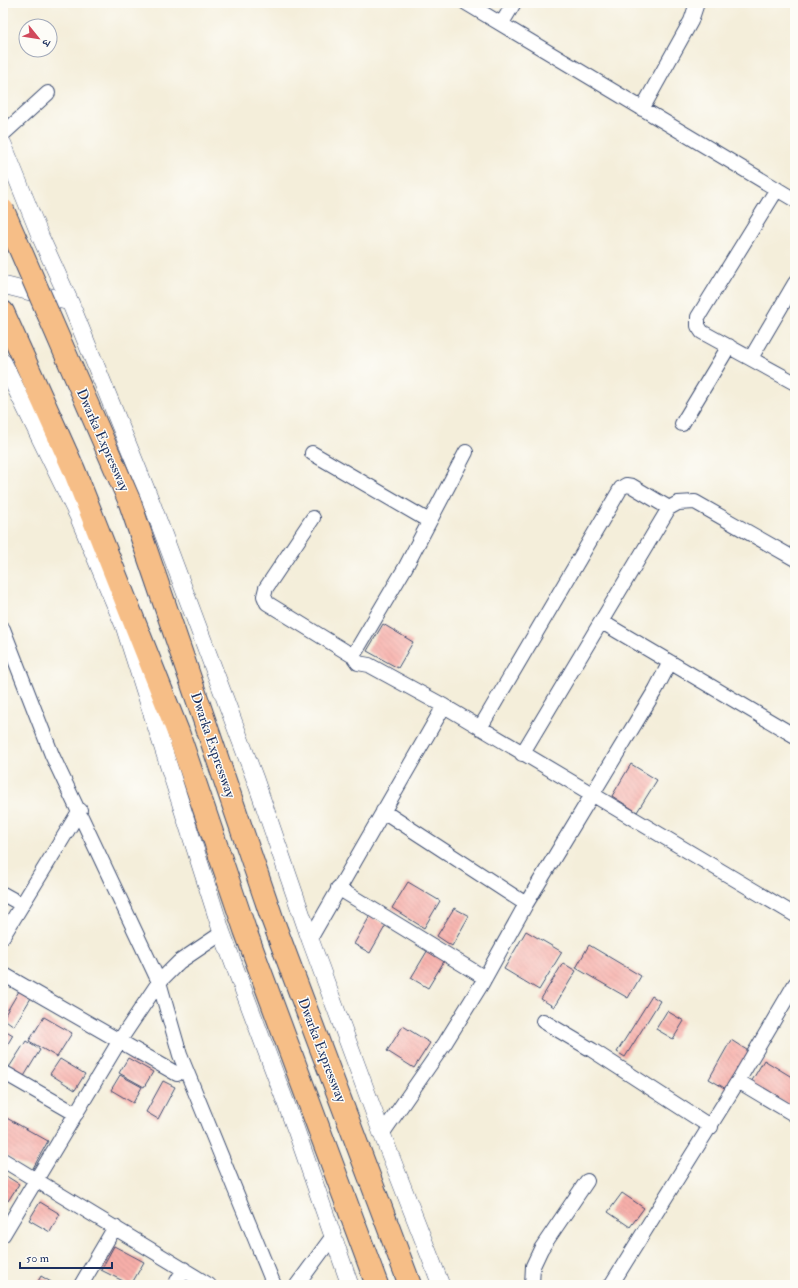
<svg xmlns="http://www.w3.org/2000/svg" width="798" height="1288" viewBox="0 0 798 1288" font-family="'IM FELL Double Pica','Noto Serif Devanagari',serif">
  <style>
    .building { fill: url(#building-back-hatch) }
    .lines { fill: none; stroke-linecap: round; stroke-linejoin: round }
    .minor-casing { stroke: #3c4c71; stroke-width: 16 }
    .tertiary-casing { stroke: #3c4c71; stroke-width: 18 }
    .trunk-casing { stroke: #3c4c71; stroke-width: 24 }
    .minor { stroke: #fff; stroke-width: 14 }
    .tertiary { stroke: #fff; stroke-width: 17 }
    .trunk { stroke: #f6be87; stroke-width: 22 }
    .trunk-bridge-casing { stroke: #3c4c71; stroke-width: 24; stroke-linecap: butt }
    .trunk-bridge { stroke: #f6be87; stroke-width: 22 }
    .labels { text-anchor: middle; dominant-baseline: central; stroke-width: 3; stroke-linejoin: round; paint-order: stroke }
    .street-label { font-size: 14px; fill: #1b2f5e; stroke: #fdfcf7 }
  </style>
  <defs>
    <pattern id="building-back-hatch" width="6" height="6" patternUnits="userSpaceOnUse"><rect width="6" height="6" fill="#f7afa9"/><path d="M-1 5l2 2M0 0l6 6M5-1l2 2" fill="none" stroke="#d39794"/></pattern>
  </defs>
  <rect width="100%" height="100%" fill="#fdfcf7"/>
  <filter id="ink" filterUnits="userSpaceOnUse"><feTurbulence type="fractalNoise" baseFrequency=".025" numOctaves="2"/><feDisplacementMap in="SourceGraphic" scale="8" xChannelSelector="R" yChannelSelector="G"/><feConvolveMatrix kernelMatrix="1 2 1 2 8 2 1 2 1" color-interpolation-filters="sRGB"/></filter>
  <filter id="wash" filterUnits="userSpaceOnUse"><feTurbulence type="fractalNoise" baseFrequency=".012" numOctaves="4" result="noise"/><feDisplacementMap in="SourceGraphic" scale="16" xChannelSelector="R" yChannelSelector="G"/><feGaussianBlur stdDeviation="0.9" result="paint"/><feColorMatrix in="noise" values="0 0 0 0 0 0 0 0 0 0 0 0 0 0 0 0 0 1.4 0 .05"/><feComposite in="paint" operator="in"/></filter>
  <g filter="url(#wash)">
    <rect width="100%" height="100%" fill="#f4eeda"/>
    <g id="blocks">
      <!-- building -->
      <path class="building" d="M 383,624 L 413,642 L 398,668 L 367,651 Z
        M 631,764 L 657,780 L 637,812 L 612,796 Z
        M 408,882 L 440,901 L 424,928 L 392,908 Z
        M 454,908 L 469,916 L 452,946 L 437,936 Z
        M 370,916 L 386,925 L 370,953 L 354,944 Z
        M 526,931 L 562,952 L 539,990 L 504,969 Z
        M 589,945 L 641,976 L 628,998 L 576,968 Z
        M 429,948 L 446,958 L 428,988 L 411,978 Z
        M 563,963 L 576,971 L 554,1007 L 541,999 Z
        M 19,991 L 31,998 L 14,1026 L 3,1018 Z
        M 652,996 L 660,1001 L 625,1057 L 617,1052 Z
        M 667,1011 L 684,1021 L 673,1039 L 656,1029 Z
        M 44,1017 L 72,1033 L 57,1057 L 29,1041 Z
        M 403,1026 L 430,1043 L 414,1068 L 387,1051 Z
        M 3,1029 L 13,1035 L 3,1052 Z
        M 731,1040 L 750,1052 L 728,1090 L 709,1079 Z
        M 26,1041 L 40,1050 L 23,1078 L 8,1069 Z
        M 128,1058 L 153,1072 L 144,1087 L 119,1073 Z
        M 60,1059 L 85,1074 L 75,1090 L 50,1074 Z
        M 764,1060 L 795,1079 L 795,1108 L 750,1084 Z
        M 120,1075 L 142,1087 L 133,1103 L 111,1090 Z
        M 163,1081 L 175,1087 L 158,1119 L 146,1112 Z
        M 3,1116 L 48,1141 L 32,1170 L 3,1154 Z
        M 3,1174 L 19,1184 L 8,1201 L 3,1198 Z
        M 622,1193 L 644,1208 L 630,1227 L 608,1212 Z
        M 40,1202 L 60,1214 L 50,1232 L 29,1220 Z
        M 114,1246 L 144,1262 L 131,1285 L 101,1270 Z
        M 41,1276 L 56,1285 L 36,1285 Z"/>
    </g>
  </g>
  <g filter="url(#ink)">
    <use href="#blocks" fill-opacity="0" stroke="#3c4c71" stroke-width="1"/>
    <g class="lines">
      <defs>
        <path id="minor" d="M 466,3 L 795,200
          M 502,23 L 514,3
          M 642,109 L 691,21 L 697,3
          M 3,134 L 48,93
          M 777,189 L 698,317 L 698,326 L 702,332 L 795,383
          M 751,358 L 795,283
          M 682,424 L 729,346
          M 312,453 L 429,521
          M 313,518 L 266,588 L 264,596 L 267,603 L 353,656 L 358,663 L 369,665 L 444,706 L 795,915
          M 602,622 L 795,736
          M 3,629 L 52,755 L 159,982 L 180,1055 L 274,1285
          M 353,656 L 405,568 L 466,452
          M 480,728 L 621,488 L 626,485 L 632,486 L 669,508
          M 522,754 L 669,508 L 678,503 L 695,502 L 795,559
          M 383,811 L 526,904
          M 338,888 L 485,978
          M 3,894 L 21,904
          M 3,936 L 80,810
          M 310,939 L 444,706
          M 3,974 L 177,1074
          M 543,1021 L 592,1050 L 711,1127
          M 3,1072 L 76,1114
          M 738,1081 L 795,984
          M 382,1134 L 445,1043 L 481,985 L 526,904 L 656,689 L 670,662
          M 3,1160 L 209,1285
          M 3,1235 L 120,1040 L 159,982 L 179,962 L 222,933
          M 81,1285 L 115,1227
          M 175,1285 L 184,1269
          M 297,1285 L 333,1236
          M 532,1285 L 533,1266 L 541,1249 L 587,1181
          M 611,1285 L 738,1081 L 795,1115"/>
        <path id="tertiary" d="M 3,144 L 41,238 L 70,302 L 152,504 L 255,779 L 310,939 L 382,1134 L 441,1285
          M 3,285 L 70,302
          M 3,362 L 78,516 L 124,626 L 222,933 L 296,1130 L 350,1285"/>
        <path id="trunk" d="M 3,312 L 74,470 L 178,732 L 245,930 L 377,1285"/>
      </defs>
      <!-- minor casing -->
      <use href="#minor" class="minor-casing"/>
      <!-- tertiary casing -->
      <use href="#tertiary" class="tertiary-casing"/>
      <!-- trunk casing -->
      <use href="#trunk" class="trunk-casing"/>
      <!-- minor -->
      <use href="#minor" class="minor"/>
      <!-- tertiary -->
      <use href="#tertiary" class="tertiary"/>
      <!-- trunk -->
      <use href="#trunk" class="trunk"/>
      <defs>
        <path id="trunk-bridge" d="M 3,210 L 129,500 L 273,921 L 410,1285"/>
      </defs>
      <!-- trunk-bridge casing -->
      <use href="#trunk-bridge" class="trunk-bridge-casing"/>
      <!-- trunk-bridge -->
      <use href="#trunk-bridge" class="trunk-bridge"/>
    </g>
  </g>
  <g class="labels">
    <!-- street labels -->
    <g class="street-label">
      <text transform="translate(103 440) rotate(66)">Dwarka Expressway</text>
      <text transform="translate(213 745) rotate(71)">Dwarka Expressway</text>
      <text transform="translate(322 1050) rotate(69)">Dwarka Expressway</text>
    </g>
  </g>
  <!-- margin -->
  <rect width="798" height="1288" fill="none" stroke="#fdfcf7" stroke-width="16"/>
  <!-- north arrow -->
  <g transform="translate(38 38) rotate(120)"><circle r="19" fill="#fdfcf7" stroke="#a3aaba"/>
  <path d="M0-3L7 15L0 10L-7 15Z" fill="#d1495b"/>
  <text y="-6" font-size="11" font-weight="bold" text-anchor="middle" fill="#1b2f5e">उ</text>
  </g>
  <!-- scale -->
  <path d="M20 1262v6h92v-6" fill="none" stroke="#1b2f5e" stroke-width="2"/>
  <text x="26" y="1262" font-size="12" fill="#1b2f5e" stroke="#fdfcf7" stroke-width="3" paint-order="stroke">50 m</text>
</svg>
